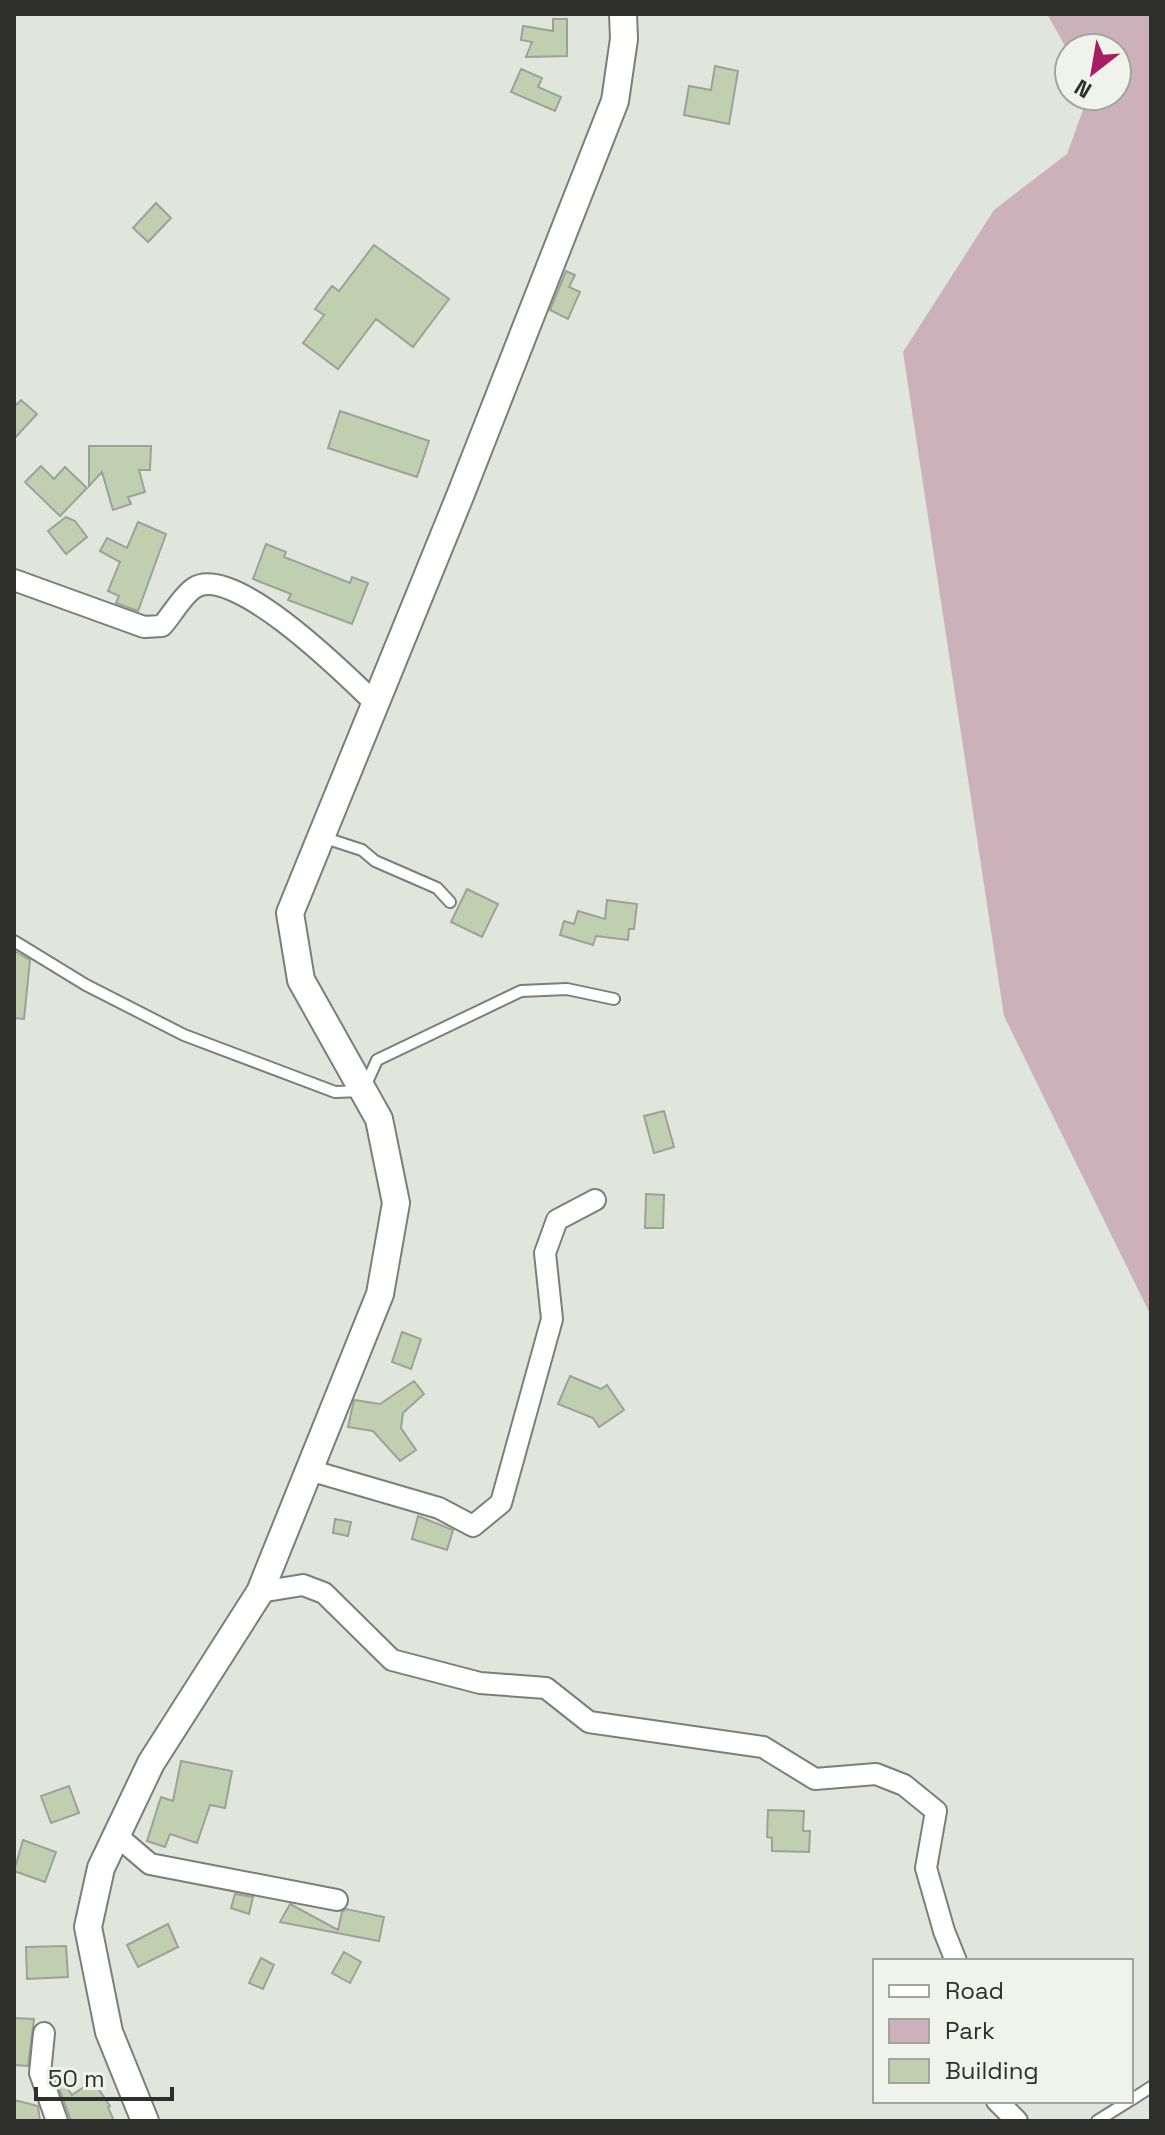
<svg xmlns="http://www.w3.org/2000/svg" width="1165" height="2135" viewBox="0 0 1165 2135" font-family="'Space Grotesk',sans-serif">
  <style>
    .green { fill: #ccb0ba }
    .building { fill: #c0cfb0; stroke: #9da299; stroke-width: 2 }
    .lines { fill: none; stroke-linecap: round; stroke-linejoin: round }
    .service-casing { stroke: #7b8077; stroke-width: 14 }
    .minor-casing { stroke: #7b8077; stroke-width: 24 }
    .tertiary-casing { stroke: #7b8077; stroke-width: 30 }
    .service { stroke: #fff; stroke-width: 10 }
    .minor { stroke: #fff; stroke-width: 20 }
    .tertiary { stroke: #fff; stroke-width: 26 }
  </style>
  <rect width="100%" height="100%" fill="#e1e6dd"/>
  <!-- green -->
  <path class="green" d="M 1047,14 L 1151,14 L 1151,1316 L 1004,1016 L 903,352 L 994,210 L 1067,154 L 1088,96 L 1117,96 L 1117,48 L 1069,48 L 1069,53 Z"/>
  <!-- building -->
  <path class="building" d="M 553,19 L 567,19 L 567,56 L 526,57 L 532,42 L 521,40 L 523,26 L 553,31 Z
    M 715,66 L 738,71 L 729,124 L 684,115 L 689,86 L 711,90 Z
    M 521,69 L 542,78 L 538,87 L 561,97 L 555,111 L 511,92 Z
    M 156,203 L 171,218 L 148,242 L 133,228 Z
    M 374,245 L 449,299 L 413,347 L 376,319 L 338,369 L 303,343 L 324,315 L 315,309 L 332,286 L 339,291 Z
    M 566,271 L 575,275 L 569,287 L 580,292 L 568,319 L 550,310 Z
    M 21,400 L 37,414 L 14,439 L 14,407 Z
    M 340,411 L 429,441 L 417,477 L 328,448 Z
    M 89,446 L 151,446 L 150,470 L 139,470 L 145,492 L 128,497 L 131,504 L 113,510 L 102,472 L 89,486 Z
    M 41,466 L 54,479 L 65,467 L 87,488 L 60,516 L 25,482 Z
    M 66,517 L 75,521 L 87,537 L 66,554 L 48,531 Z
    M 138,522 L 166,534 L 138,611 L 116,603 L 119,596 L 108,591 L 120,562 L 100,551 L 107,538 L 127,548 Z
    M 266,544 L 286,552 L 284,557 L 350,583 L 352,577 L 368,583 L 352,624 L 288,600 L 291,594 L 253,579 Z
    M 467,889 L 498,904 L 482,937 L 451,922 Z
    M 607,900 L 637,904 L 634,929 L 629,929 L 628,940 L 596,936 L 593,945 L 560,935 L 564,921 L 574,924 L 578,911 L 605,919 Z
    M 14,951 L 30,960 L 24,1019 L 14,1018 Z
    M 664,1111 L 674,1147 L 654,1153 L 644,1116 Z
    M 646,1194 L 664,1195 L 663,1228 L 645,1228 Z
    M 402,1332 L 421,1339 L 411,1369 L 392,1362 Z
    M 570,1376 L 601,1389 L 607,1385 L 624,1410 L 599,1427 L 593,1418 L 558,1404 Z
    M 414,1381 L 424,1394 L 403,1413 L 401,1428 L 416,1450 L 400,1461 L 373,1431 L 348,1427 L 354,1400 L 380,1404 Z
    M 418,1516 L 453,1530 L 447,1550 L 412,1539 Z
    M 335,1519 L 351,1522 L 348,1536 L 333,1533 Z
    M 181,1761 L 232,1771 L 225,1808 L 210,1805 L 197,1843 L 170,1834 L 165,1847 L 147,1841 L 161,1797 L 173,1801 Z
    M 69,1786 L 79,1813 L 51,1823 L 41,1796 Z
    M 768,1810 L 804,1811 L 803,1831 L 810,1831 L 809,1852 L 772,1851 L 772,1838 L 767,1837 Z
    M 23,1840 L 56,1852 L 45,1882 L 14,1871 Z
    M 235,1894 L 253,1897 L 249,1914 L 231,1908 Z
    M 290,1904 L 338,1930 L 342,1912 L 346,1909 L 384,1917 L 379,1941 L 280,1922 Z
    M 168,1924 L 178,1947 L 138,1967 L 127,1945 Z
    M 66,1946 L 68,1977 L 27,1979 L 26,1947 Z
    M 344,1952 L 361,1962 L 350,1983 L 332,1973 Z
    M 261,1958 L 274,1965 L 263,1989 L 249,1983 Z
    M 14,2018 L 34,2019 L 28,2066 L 14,2065 Z
    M 93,2081 L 110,2106 L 108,2107 L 114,2121 L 71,2121 L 59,2088 L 64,2084 L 72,2095 Z
    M 14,2100 L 38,2106 L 40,2121 L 14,2121 Z"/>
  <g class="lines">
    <defs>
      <path id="service" d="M 322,837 L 362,850 L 375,861 L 437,888 L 450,902
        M 14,941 L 86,985 L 184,1035 L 335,1092 L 363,1091 L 377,1060 L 521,991 L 567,989 L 614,999
        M 1131,2100 L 1151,2087
        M 1097,2121 L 1129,2101"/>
      <path id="minor" d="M 14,580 L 144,627 L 162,626 C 172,615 182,596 194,588 C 233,562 347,676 375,703
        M 309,1470 L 439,1508 L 473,1526 L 501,1503 L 552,1319 L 545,1253 L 557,1220 L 595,1200
        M 260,1592 L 303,1585 L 324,1593 L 392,1660 L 480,1683 L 546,1688 L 589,1722 L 763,1747 L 815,1779 L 876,1774 L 904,1785 L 936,1811 L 926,1868 L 944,1931 L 956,1961
        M 116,1835 L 150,1864 L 337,1900
        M 44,2033 L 40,2073 L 57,2121
        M 997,2101 L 1017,2121"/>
      <path id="tertiary" d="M 145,2121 L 109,2032 L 88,1927 L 101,1868 L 151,1763 L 260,1592 L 380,1294 L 396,1203 L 379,1119 L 301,980 L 290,913 L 460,496 L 615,101 L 624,39 L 623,14"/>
    </defs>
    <!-- service casing -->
    <use href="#service" class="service-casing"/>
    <!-- minor casing -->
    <use href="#minor" class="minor-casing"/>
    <!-- tertiary casing -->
    <use href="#tertiary" class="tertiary-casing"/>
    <!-- service -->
    <use href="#service" class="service"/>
    <!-- minor -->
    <use href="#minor" class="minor"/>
    <!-- tertiary -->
    <use href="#tertiary" class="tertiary"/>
  </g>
  <!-- border -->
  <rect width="1165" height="2135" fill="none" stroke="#2e2f2c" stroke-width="32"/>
  <!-- legend -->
  <rect x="873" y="1959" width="260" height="144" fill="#eff3ea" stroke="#a2a59e" stroke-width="2"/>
  <rect x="889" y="1985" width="40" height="12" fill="#ffffff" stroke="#a2a59e" stroke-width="2"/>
  <text x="945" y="1999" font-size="24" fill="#2e2f2c">Road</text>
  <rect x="889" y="2019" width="40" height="24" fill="#ccb0ba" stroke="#a2a59e" stroke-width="2"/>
  <text x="945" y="2039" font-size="24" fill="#2e2f2c">Park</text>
  <rect x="889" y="2059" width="40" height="24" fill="#c0cfb0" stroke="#a2a59e" stroke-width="2"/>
  <text x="945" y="2079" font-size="24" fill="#2e2f2c">Building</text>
  <!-- north arrow -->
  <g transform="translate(1093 72) rotate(211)"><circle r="38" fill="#eff3ea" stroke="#a2a59e" stroke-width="2"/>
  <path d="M0-6L14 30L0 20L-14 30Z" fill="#a61d65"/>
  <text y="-12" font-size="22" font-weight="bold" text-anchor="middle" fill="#2e2f2c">N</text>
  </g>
  <!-- scale -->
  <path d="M36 2087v12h136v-12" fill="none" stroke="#2e2f2c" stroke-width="4"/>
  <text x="48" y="2087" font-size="24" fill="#2e2f2c" stroke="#eff3ea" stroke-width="6" paint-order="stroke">50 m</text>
</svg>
